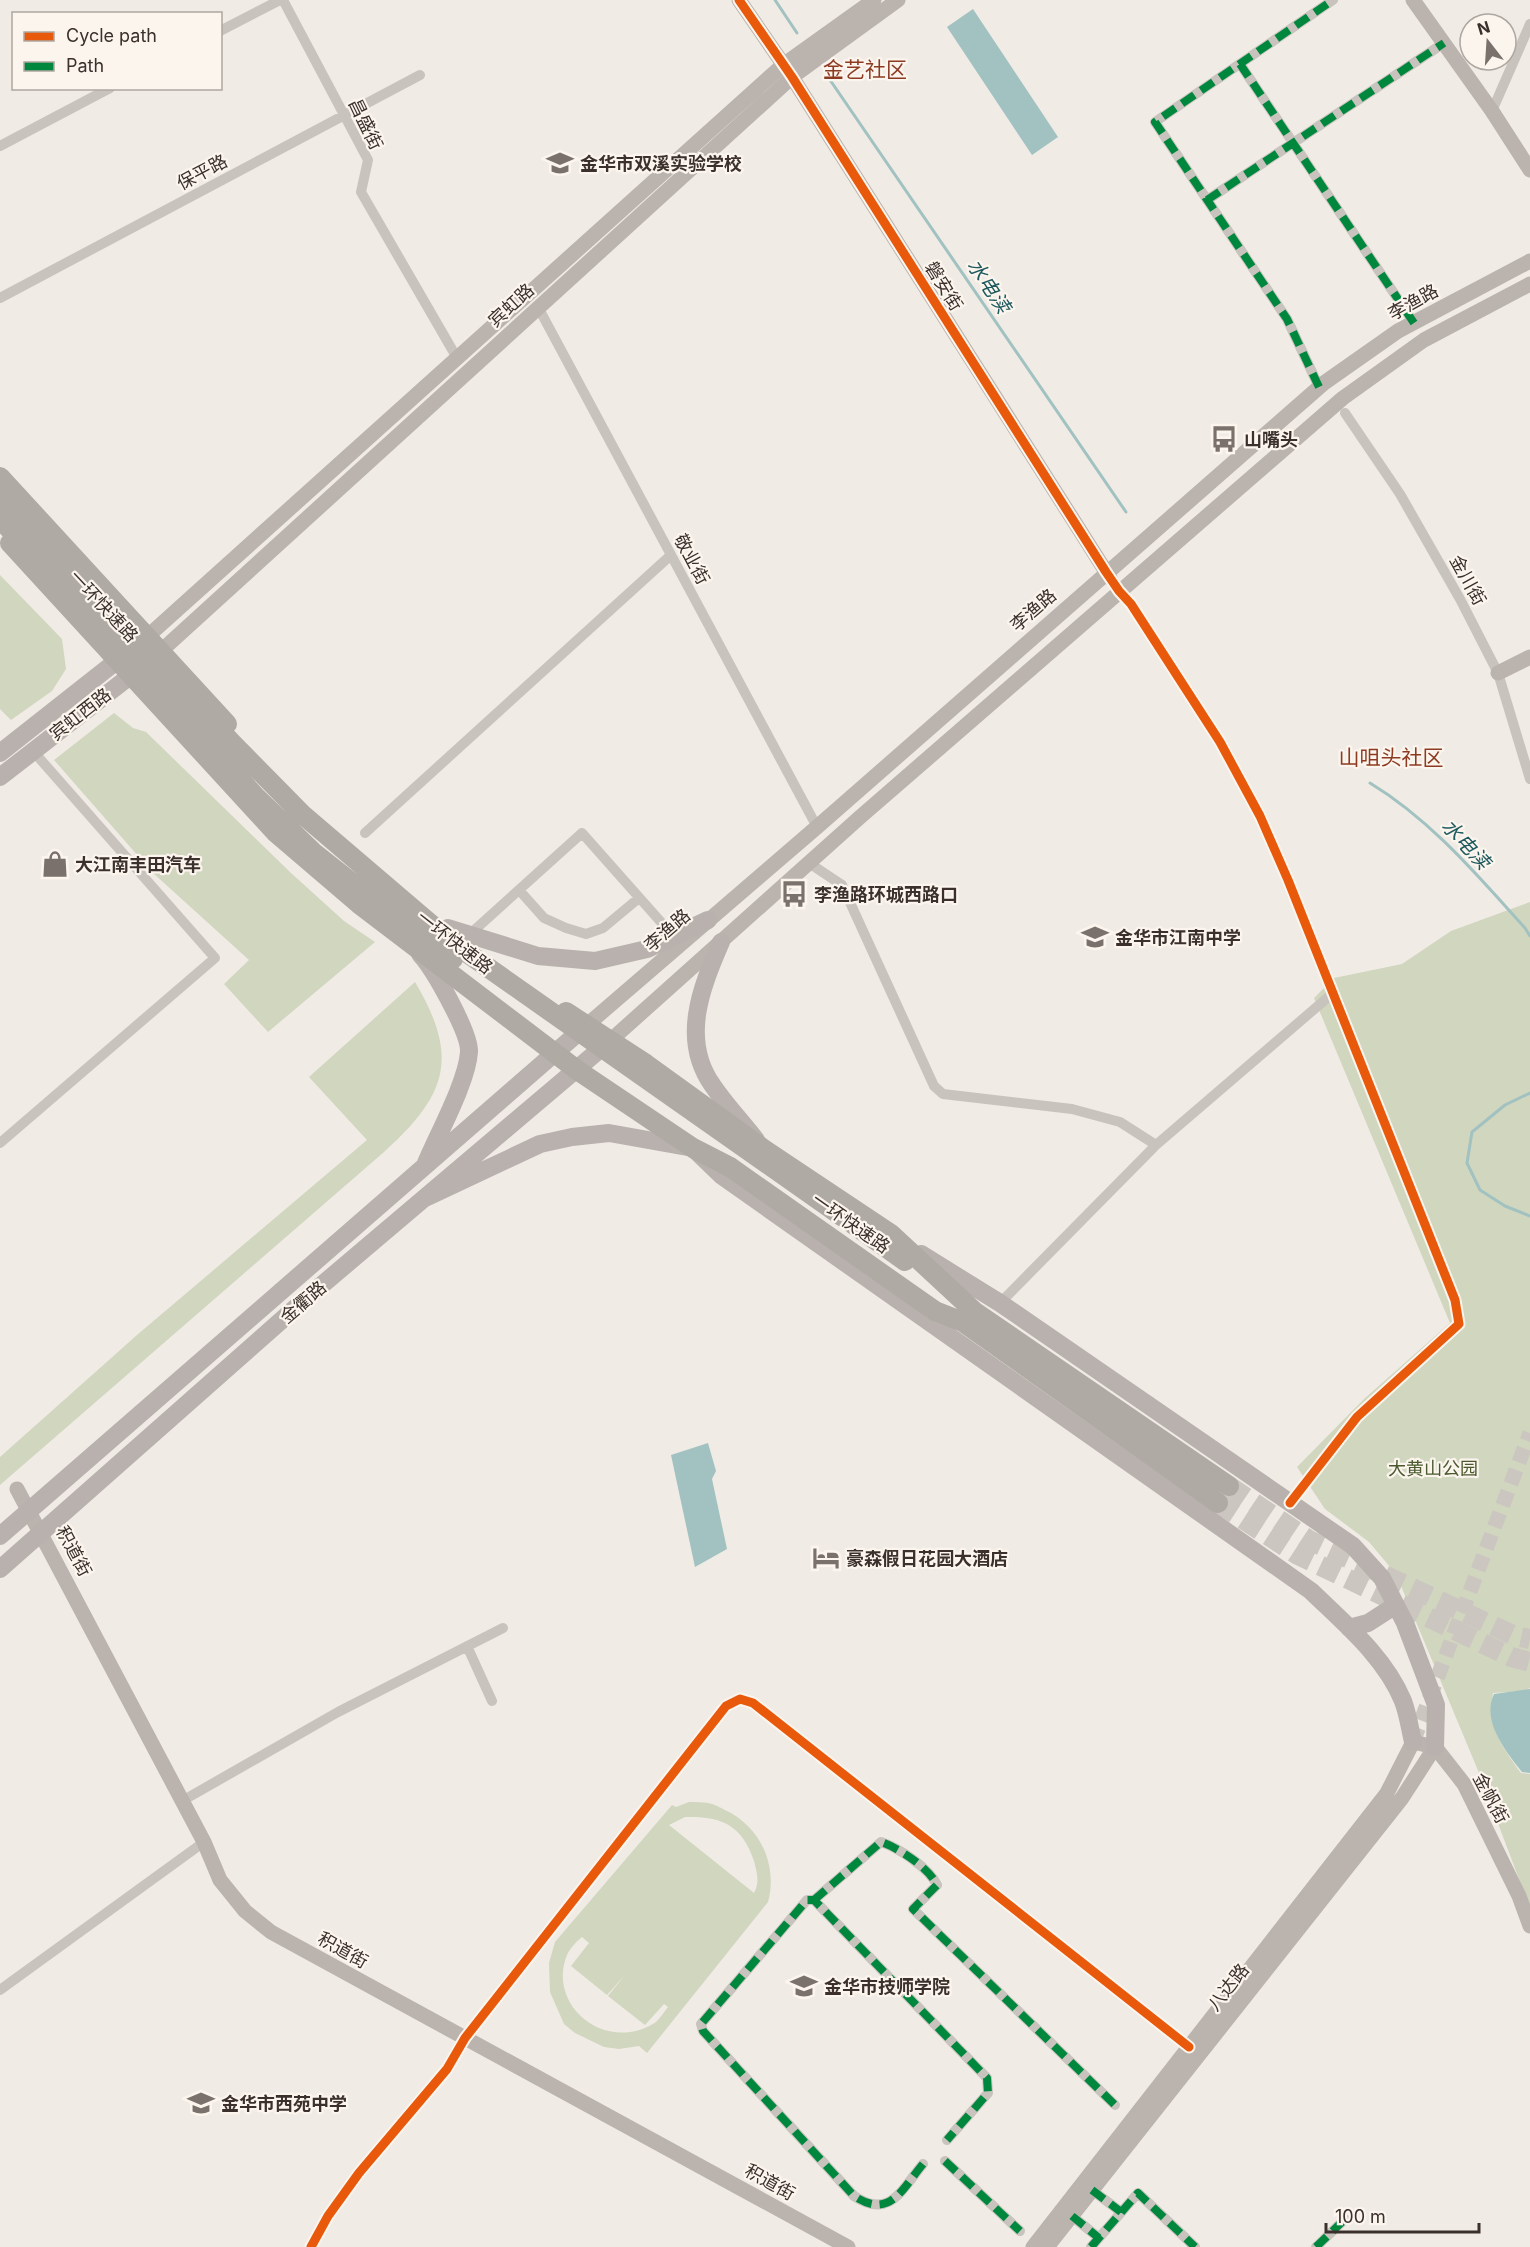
<svg xmlns="http://www.w3.org/2000/svg" width="1530" height="2247" viewBox="0 0 1530 2247" font-family="Inter,'Noto Sans SC',sans-serif">
  <style>
    .green { fill: #d1d6bf; fill-rule: evenodd }
    .water { fill: #a1c2c1 }
    .lines { fill: none; stroke-linecap: round; stroke-linejoin: round }
    .stream { stroke: #a1c2c1; stroke-width: 3 }
    .secondary-tunnel { stroke: #ccc6c0; stroke-width: 15; stroke-dasharray: 15 8; stroke-linecap: butt }
    .highway-tunnel { stroke: #ccc6c0; stroke-width: 20; stroke-dasharray: 20 10; stroke-linecap: butt }
    .street { stroke: #c9c3be; stroke-width: 10 }
    .secondary { stroke: #bab3ae; stroke-width: 15 }
    .primary { stroke: #b8b1ad; stroke-width: 18 }
    .highway { stroke: #afaaa4; stroke-width: 20 }
    .highway-bridge { stroke: #afaaa4; stroke-width: 20 }
    .quiet { stroke: #00873e; stroke-width: 8; stroke-dasharray: 15 8; stroke-linecap: butt }
    .cycleway-casing { stroke: #fbf5ee; stroke-width: 13 }
    .cycleway { stroke: #e8590c; stroke-width: 9 }
    .labels { text-anchor: middle; dominant-baseline: central; stroke-width: 4.5; stroke-linejoin: round; paint-order: stroke }
    .street-label { font-size: 18px; fill: #3b302b; stroke: #fbf5ee }
    .poi-label { font-size: 18px; font-weight: bold; fill: #3b302b; stroke: #fbf5ee; text-anchor: start }
    .park-label { font-size: 18px; fill: #4a5a2e; stroke: #fbf5ee }
    .water-label { font-size: 20px; font-style: italic; fill: #1f5a5e; stroke: #fbf5ee }
    .quarter-label { font-size: 21px; fill: #8c3b22; stroke: #fbf5ee }
  </style>
  <rect width="100%" height="100%" fill="#f0ebe5"/>
  <!-- green -->
  <path class="green" d="M 0,575 L 62,639 L 66,669 L 52,691 L 11,720 L 0,709 Z
    M 114,713 L 133,728 L 146,732 L 291,873 L 344,921 L 375,942 L 268,1032 L 224,984 L 249,960 L 153,873 L 54,760 Z
    M 1530,902 L 1530,1688 L 1524,1691 L 1493,1693 C 1487,1728 1502,1746 1521,1773 L 1530,1774 L 1530,1908 L 1477,1768 L 1396,1574 L 1369,1542 L 1325,1509 L 1297,1467 L 1364,1399 L 1450,1323 L 1314,998 L 1334,978 L 1402,964 L 1451,931 Z
    M 415,982 C 460,1058 447,1095 384,1152 L 0,1485 L 0,1457 L 137,1335 L 367,1140 L 309,1077 Z
    M 689,1802 C 695,1802 702,1802 708,1803 C 714,1804 719,1807 725,1810 C 760,1826 778,1865 768,1902 L 647,2053 L 639,2046 L 619,2049 L 604,2047 L 575,2033 L 564,2024 L 550,1992 L 549,1963 L 555,1942 L 672,1805 L 676,1807 ZM 685,1817 C 722,1816 742,1825 754,1861 C 757,1873 760,1882 754,1893 L 669,1825 ZM 582,1937 L 589,1943 L 571,1966 L 607,1995 L 625,1975 L 608,1996 L 645,2025 L 664,2004 L 668,2007 C 664,2012 660,2018 656,2022 C 649,2027 639,2031 630,2032 C 587,2038 550,1996 567,1955 C 570,1948 577,1941 582,1937 Z"/>
  <!-- water -->
  <path class="water" d="M 973,9 L 1058,137 L 1032,155 L 947,27 Z
    M 708,1443 L 716,1471 L 712,1479 L 727,1549 L 695,1567 L 671,1455 Z
    M 1530,1689 L 1530,1773 L 1522,1772 C 1506,1752 1481,1721 1494,1694 Z"/>
  <g class="lines">
    <!-- stream -->
    <path class="stream" d="M 775,0 L 797,33
      M 828,77 L 1126,512
      M 1370,783 C 1431,820 1477,875 1525,928 L 1530,936
      M 1530,1093 L 1505,1105 L 1472,1132 L 1467,1163 L 1480,1190 L 1505,1206 L 1530,1216"/>
    <!-- secondary-tunnel -->
    <path class="secondary-tunnel" d="M 1413,1742 L 1530,1433"/>
    <!-- highway-tunnel -->
    <path class="highway-tunnel" d="M 1229,1486 L 1309,1540 L 1515,1636 L 1530,1639
      M 1218,1503 L 1298,1555 L 1511,1657 L 1530,1662"/>
    <!-- street -->
    <path class="street" d="M 283,0 L 368,160 L 361,192 L 457,358
      M 220,31 L 280,0
      M 1240,64 L 1414,323
      M 1492,111 L 1530,24
      M 0,146 L 110,88
      M 1207,200 L 1444,43
      M 0,298 L 420,75
      M 538,307 L 817,827
      M 1319,387 L 1287,319 L 1155,122 L 1333,0
      M 1345,413 L 1400,494 L 1460,599 L 1498,673 L 1530,779
      M 1119,591 L 1131,604 L 1220,742 L 1260,816 L 1288,880 L 1455,1300 L 1459,1324 L 1357,1417 L 1290,1503
      M 365,833 L 671,555
      M 809,863 L 842,885 L 934,1086 L 943,1094 L 1072,1109 L 1120,1122 L 1156,1145
      M 519,890 L 544,918 L 566,928 L 586,934 L 603,928 L 639,898
      M 469,935 L 582,833 L 676,939
      M 0,1143 L 215,958 L 33,751
      M 1000,1303 L 1156,1145 L 1333,993
      M 467,1646 L 492,1701
      M 182,1801 L 338,1712 L 503,1628
      M 814,1900 L 881,1842 C 899,1848 929,1868 937,1885 L 913,1909 L 1115,2105
      M 0,1990 L 204,1842
      M 945,2161 L 1020,2231
      M 923,2164 C 902,2189 890,2220 854,2196 L 703,2031 L 701,2024 L 807,1900 L 814,1900 L 987,2078 L 988,2093 L 947,2140
      M 1092,2190 L 1121,2212
      M 1072,2216 L 1099,2238
      M 311,2247 L 328,2216 L 359,2173 L 447,2069 L 465,2038 L 726,1706 L 740,1699 L 753,1703 L 1189,2047
      M 1091,2247 L 1138,2193 L 1195,2247
      M 1316,2247 L 1345,2219"/>
    <!-- secondary -->
    <path class="secondary" d="M 739,0 L 792,77 L 1110,578
      M 1413,0 L 1492,111 L 1530,170
      M 148,636 L 783,65 L 874,0
      M 161,651 L 792,77 L 898,0
      M 1498,673 L 1530,657
      M 587,1025 L 817,827 L 1324,383 L 1398,331 L 1530,261
      M 611,1040 L 859,818 L 1343,398 L 1424,340 L 1530,284
      M 17,1489 L 204,1842 L 220,1880 L 245,1911 L 271,1932 L 848,2247
      M 1033,2247 L 1387,1793 L 1413,1742 L 1435,1747 L 1464,1784 L 1519,1896 L 1530,1926
      M 1047,2247 L 1402,1798 L 1435,1747"/>
    <!-- primary -->
    <path class="primary" d="M 0,753 L 128,652
      M 0,777 L 143,666
      M 448,928 L 538,956 L 595,961 L 647,949 L 708,920
      M 721,942 C 701,988 680,1040 713,1086 C 726,1105 742,1122 756,1140
      M 420,954 C 434,969 470,1033 469,1052 C 467,1082 438,1134 426,1163
      M 427,1197 L 540,1144 L 572,1137 L 609,1133 L 693,1148 L 722,1176 L 1311,1591 C 1345,1624 1385,1657 1403,1701 C 1408,1714 1410,1729 1413,1742
      M 921,1254 L 1000,1303 L 1353,1546 L 1382,1578 L 1405,1623 L 1436,1705 L 1435,1747
      M 0,1536 L 587,1025
      M 0,1569 L 310,1295 L 611,1040
      M 1349,1628 L 1368,1623 L 1396,1605"/>
    <!-- highway -->
    <path class="highway" d="M 0,477 L 227,724
      M 10,543 L 276,833 L 359,904 L 577,1070 L 693,1148 L 730,1167 L 935,1311 L 963,1322 L 1218,1503
      M 566,1012 L 646,1064 L 765,1150 L 891,1234 L 975,1312 L 1229,1486
      M 853,1224 L 905,1261"/>
    <!-- highway-bridge -->
    <path class="highway-bridge" d="M 0,494 L 233,744 L 302,814 L 453,943 L 843,1217
      M 0,519 L 111,637 L 256,797 L 313,852 L 408,927 L 453,959"/>
    <!-- quiet -->
    <path class="quiet" d="M 1240,64 L 1414,323
      M 1207,200 L 1444,43
      M 1319,387 L 1287,319 L 1155,122 L 1333,0
      M 814,1900 L 881,1842 C 899,1848 929,1868 937,1885 L 913,1909 L 1115,2105
      M 945,2161 L 1020,2231
      M 923,2164 C 902,2189 890,2220 854,2196 L 703,2031 L 701,2024 L 807,1900 L 814,1900 L 987,2078 L 988,2093 L 947,2140
      M 1092,2190 L 1121,2212
      M 1072,2216 L 1099,2238
      M 1091,2247 L 1138,2193 L 1195,2247
      M 1316,2247 L 1345,2219"/>
    <defs>
      <path id="cycleway" d="M 739,0 L 792,77 L 1106,572 L 1119,591 L 1131,604 L 1220,742 L 1260,816 L 1288,880 L 1455,1300 L 1459,1324 L 1357,1417 L 1290,1503
        M 311,2247 L 328,2216 L 359,2173 L 447,2069 L 465,2038 L 726,1706 L 740,1699 L 753,1703 L 1189,2047"/>
    </defs>
    <!-- cycleway casing -->
    <use href="#cycleway" class="cycleway-casing"/>
    <!-- cycleway -->
    <use href="#cycleway" class="cycleway"/>
  </g>
  <!-- icons -->
  <defs>
    <symbol id="school-bare" viewBox="-9 -9 18 18"><path d="M0-5L7-2L0 1L-7-2ZM-4 1L0 2.5L4 1V4Q0 6-4 4Z" fill="#7a716c" stroke="#fbf5ee" stroke-width="2.5" paint-order="stroke"/></symbol>
    <symbol id="bus-bare" viewBox="-9 -9 18 18"><path d="M-5-6H5V4H4V6H2V4H-2V6H-4V4H-5ZM-3.5-4V0h7V-4ZM-3.5 1.2v1.5H-2V1.2ZM2 1.2v1.5H3.5V1.2Z" fill="#7a716c" stroke="#fbf5ee" stroke-width="2.5" paint-order="stroke"/></symbol>
    <symbol id="shop-bare" viewBox="-9 -9 18 18"><path d="M-5-2.5h2.3a2.7 3.5 0 0 1 5.4 0H5L5.5 6h-11ZM-1.5-2.5h3a1.5 2.3 0 0 0-3 0Z" fill="#7a716c" stroke="#fbf5ee" stroke-width="2.5" paint-order="stroke"/></symbol>
    <symbol id="hotel-bare" viewBox="-9 -9 18 18"><path d="M-6-4.5h1.5V1H6V5H4.5V3h-9V5H-6ZM-4 0a1.8 1.8 0 1 1 3.6 0ZM.5 0V-2.5h3Q6-2.5 6 0Z" fill="#7a716c" stroke="#fbf5ee" stroke-width="2.5" paint-order="stroke"/></symbol>
  </defs>
  <g fill-rule="evenodd">
    <use href="#school-bare" x="541" y="144" width="38" height="38"/>
    <use href="#bus-bare" x="1205" y="420" width="38" height="38"/>
    <use href="#shop-bare" x="36" y="845" width="38" height="38"/>
    <use href="#bus-bare" x="775" y="875" width="38" height="38"/>
    <use href="#school-bare" x="1076" y="918" width="38" height="38"/>
    <use href="#hotel-bare" x="807" y="1539" width="38" height="38"/>
    <use href="#school-bare" x="785" y="1967" width="38" height="38"/>
    <use href="#school-bare" x="182" y="2084" width="38" height="38"/>
  </g>
  <g class="labels">
    <!-- street labels -->
    <g class="street-label">
      <text transform="translate(366 124) rotate(64)">昌盛街</text>
      <text transform="translate(202 172) rotate(-28)">保平路</text>
      <text transform="translate(944 286) rotate(58)">磐安街</text>
      <text transform="translate(1413 302) rotate(-29)">李渔路</text>
      <text transform="translate(511 305) rotate(-42)">宾虹路</text>
      <text transform="translate(692 559) rotate(62)">敬业街</text>
      <text transform="translate(1468 580) rotate(61)">金川街</text>
      <text transform="translate(104 606) rotate(47)">一环快速路</text>
      <text transform="translate(1033 610) rotate(-41)">李渔路</text>
      <text transform="translate(80 714) rotate(-38)">宾虹西路</text>
      <text transform="translate(667 930) rotate(-41)">李渔路</text>
      <text transform="translate(455 942) rotate(38)">一环快速路</text>
      <text transform="translate(851 1223) rotate(35)">一环快速路</text>
      <text transform="translate(303 1302) rotate(-41)">金衢路</text>
      <text transform="translate(74 1551) rotate(62)">积道街</text>
      <text transform="translate(1491 1798) rotate(62)">金帆街</text>
      <text transform="translate(343 1950) rotate(29)">积道街</text>
      <text transform="translate(1228 1987) rotate(-52)">八达路</text>
      <text transform="translate(770 2182) rotate(29)">积道街</text>
    </g>
    <!-- poi labels -->
    <g class="poi-label">
      <text x="580" y="163">金华市双溪实验学校</text>
      <text x="1244" y="439">山嘴头</text>
      <text x="75" y="864">大江南丰田汽车</text>
      <text x="814" y="894">李渔路环城西路口</text>
      <text x="1115" y="937">金华市江南中学</text>
      <text x="846" y="1558">豪森假日花园大酒店</text>
      <text x="824" y="1986">金华市技师学院</text>
      <text x="221" y="2103">金华市西苑中学</text>
    </g>
    <!-- park labels -->
    <g class="park-label">
      <text x="1433" y="1468">大黄山公园</text>
    </g>
    <!-- water labels -->
    <g class="water-label">
      <text transform="translate(989 286) rotate(56)">水电渎</text>
      <text transform="translate(1466 844) rotate(47)">水电渎</text>
    </g>
    <!-- quarter labels -->
    <g class="quarter-label">
      <text x="865" y="69">金艺社区</text>
      <text x="1391" y="757">山咀头社区</text>
    </g>
  </g>
  <!-- legend -->
  <rect x="12" y="12" width="210" height="78" fill="#fbf5ee" stroke="#aea6a0" stroke-width="1.5"/>
  <rect x="24" y="32" width="30" height="9" fill="#e8590c" stroke="#aea6a0" stroke-width="1.5"/>
  <text x="66" y="42" font-size="18" fill="#3b302b">Cycle path</text>
  <rect x="24" y="62" width="30" height="9" fill="#00873e" stroke="#aea6a0" stroke-width="1.5"/>
  <text x="66" y="72" font-size="18" fill="#3b302b">Path</text>
  <!-- north arrow -->
  <g transform="translate(1488 42) rotate(343)"><circle r="28" fill="#fbf5ee" stroke="#aea6a0" stroke-width="1.5"/>
  <path d="M0-4.5L10 22L0 15L-10 22Z" fill="#7a716c"/>
  <text y="-9" font-size="16" font-weight="bold" text-anchor="middle" fill="#3b302b">N</text>
  </g>
  <!-- scale -->
  <path d="M1326 2223v9h153v-9" fill="none" stroke="#3b302b" stroke-width="3"/>
  <text x="1335" y="2223" font-size="18" fill="#3b302b" stroke="#fbf5ee" stroke-width="4.5" paint-order="stroke">100 m</text>
</svg>
